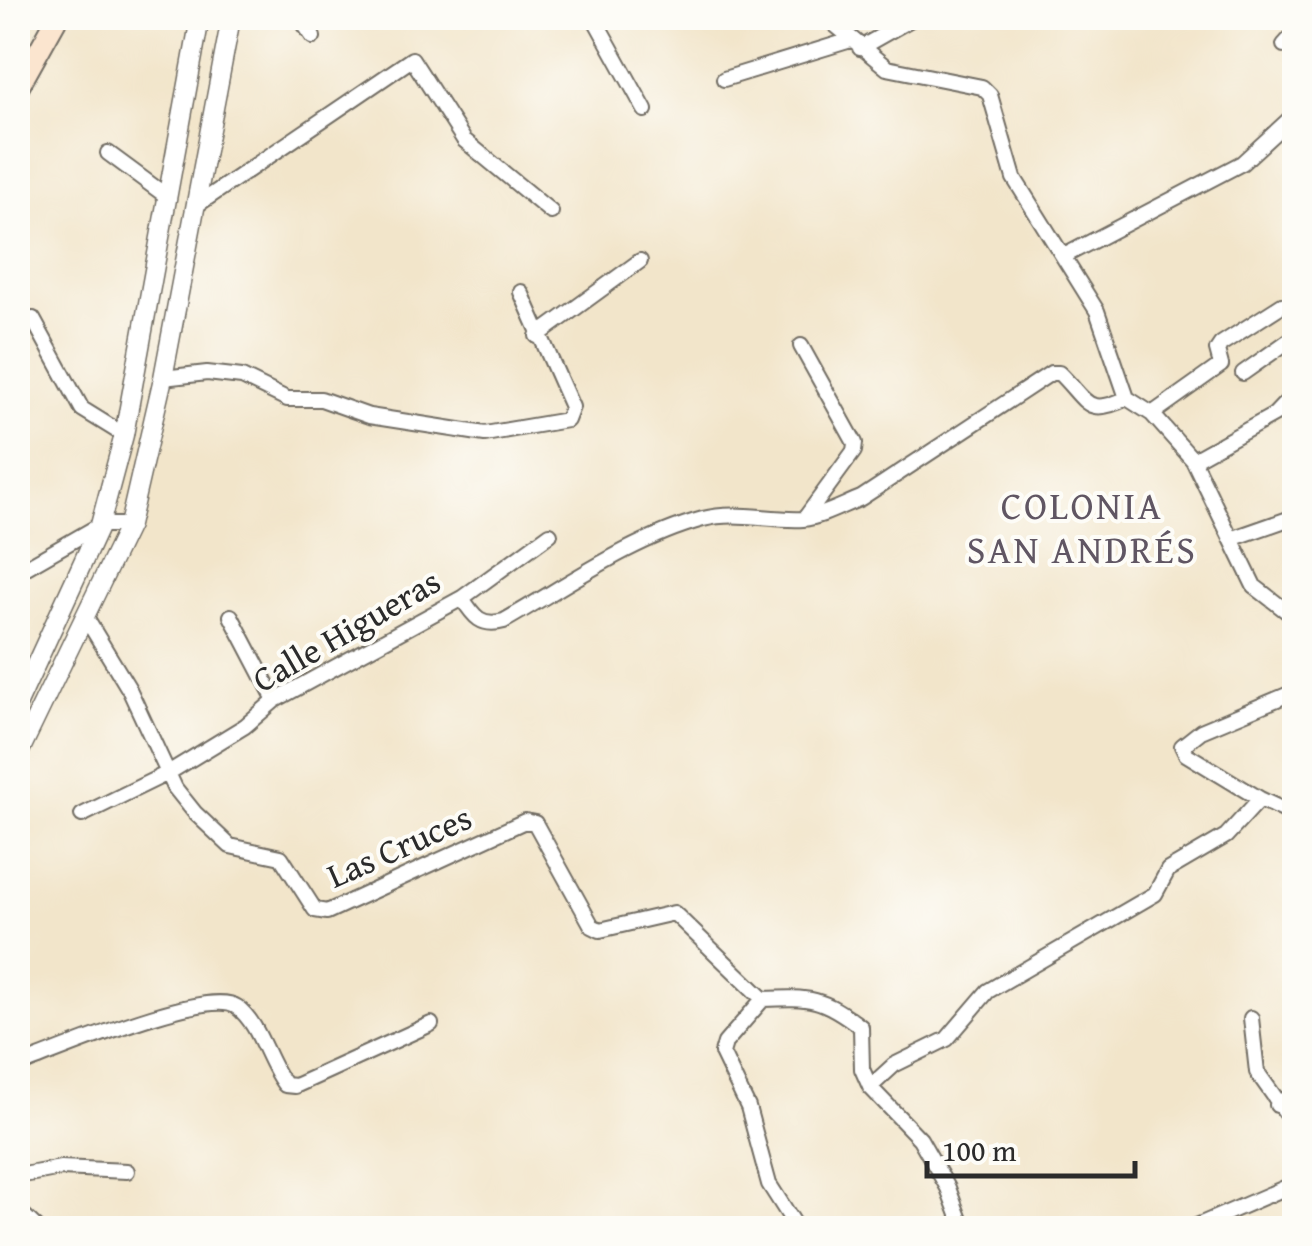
<svg xmlns="http://www.w3.org/2000/svg" width="1312" height="1246" viewBox="0 0 1312 1246" font-family="'Gentium Book Plus',serif">
  <style>
    .lines { fill: none; stroke-linecap: round; stroke-linejoin: round }
    .minor-casing { stroke: #716c63; stroke-width: 18 }
    .tertiary-casing { stroke: #716c63; stroke-width: 21 }
    .secondary-casing { stroke: #716c63; stroke-width: 24 }
    .minor { stroke: #fff; stroke-width: 14 }
    .tertiary { stroke: #fff; stroke-width: 18 }
    .secondary { stroke: #fbe5cf; stroke-width: 20 }
    .labels { text-anchor: middle; dominant-baseline: central; stroke-width: 8; stroke-linejoin: round; paint-order: stroke }
    .street-label { font-size: 35px; fill: #2b2b2b; stroke: #fdfcf7 }
    .neighbourhood-label { font-size: 38px; letter-spacing: 2.5px; fill: #605663; stroke: #fdfcf7 }
  </style>
  <rect width="100%" height="100%" fill="#fdfcf7"/>
  <filter id="ink" filterUnits="userSpaceOnUse"><feTurbulence type="fractalNoise" baseFrequency=".01" numOctaves="2"/><feDisplacementMap in="SourceGraphic" scale="20" xChannelSelector="R" yChannelSelector="G"/><feConvolveMatrix kernelMatrix="1 2 1 2 8 2 1 2 1" color-interpolation-filters="sRGB"/></filter>
  <filter id="wash" filterUnits="userSpaceOnUse"><feTurbulence type="fractalNoise" baseFrequency=".0048" numOctaves="4" result="noise"/><feDisplacementMap in="SourceGraphic" scale="40" xChannelSelector="R" yChannelSelector="G"/><feGaussianBlur stdDeviation="2.25" result="paint"/><feColorMatrix in="noise" values="0 0 0 0 0 0 0 0 0 0 0 0 0 0 0 0 0 1.4 0 .05"/><feComposite in="paint" operator="in"/></filter>
  <g filter="url(#wash)">
    <rect width="100%" height="100%" fill="#f2e5ca"/>
  </g>
  <g filter="url(#ink)">
    <g class="lines">
      <defs>
        <path id="minor" d="M 300,18 L 313,37
          M 594,18 L 645,110
          M 702,18 L 703,18
          M 827,18 L 887,68 L 982,87 L 990,95 L 1014,178 L 1097,311 L 1127,398 L 1152,414 L 1193,460 L 1254,586 L 1294,617
          M 1284,45 L 1294,34
          M 860,48 L 913,18
          M 724,79 L 851,40
          M 108,153 L 165,195
          M 197,205 L 412,59 L 464,140 L 551,212
          M 1064,256 L 1242,163 L 1294,115
          M 33,319 L 82,409 L 124,435
          M 537,336 L 640,261
          M 801,346 L 855,443 L 854,451 L 805,518
          M 1243,373 L 1294,337
          M 163,378 L 207,373 L 242,377 L 287,399 L 321,399 L 369,416 L 485,434 L 567,420 L 572,407 L 521,292
          M 1152,414 L 1221,365 L 1217,350 L 1221,344 L 1282,305
          M 1193,460 L 1274,415 L 1294,394
          M 1231,539 L 1294,517
          M 18,572 L 100,525 L 129,525
          M 462,598 C 474,617 481,627 504,621 C 567,585 633,538 703,519 C 736,510 770,521 803,519 C 822,517 843,505 861,498 L 1051,373 L 1059,373 C 1087,400 1086,418 1127,398
          M 231,616 L 275,700
          M 86,618 L 129,689 L 175,788 L 195,813 L 230,846 L 281,857 L 315,910 L 327,912 L 525,821 L 535,823 L 592,926 L 600,930 L 674,913 L 763,999 C 811,997 822,997 861,1027 L 862,1069 L 870,1087 L 920,1139 L 948,1188 L 963,1228
          M 1294,692 L 1201,731 L 1182,746 L 1186,754 L 1260,799 L 1294,815
          M 82,815 L 168,773 L 245,726 L 275,700 L 462,598 L 550,534
          M 763,999 L 725,1043 L 722,1053 L 748,1107 L 769,1184 L 797,1228
          M 1251,1018 L 1257,1072 L 1294,1124
          M 18,1066 C 54,1053 208,986 237,1007 C 260,1024 267,1062 285,1085 L 295,1086 L 431,1024
          M 870,1087 L 894,1065 L 947,1039 L 988,991 L 1155,894 L 1168,870 L 1226,836 L 1260,799
          M 1277,1105 L 1294,1094
          M 18,1176 L 61,1168 L 127,1171
          M 18,1210 L 37,1228
          M 1192,1228 L 1294,1184"/>
        <path id="tertiary" d="M 18,703 L 100,525 L 124,435 L 200,18
          M 18,755 L 129,525 L 163,378 L 231,18"/>
        <path id="secondary" d="M 18,88 L 57,18"/>
      </defs>
      <!-- minor casing -->
      <use href="#minor" class="minor-casing"/>
      <!-- tertiary casing -->
      <use href="#tertiary" class="tertiary-casing"/>
      <!-- secondary casing -->
      <use href="#secondary" class="secondary-casing"/>
      <!-- minor -->
      <use href="#minor" class="minor"/>
      <!-- tertiary -->
      <use href="#tertiary" class="tertiary"/>
      <!-- secondary -->
      <use href="#secondary" class="secondary"/>
    </g>
  </g>
  <g class="labels">
    <!-- street labels -->
    <g class="street-label">
      <text transform="translate(346 630) rotate(-30)">Calle Higueras</text>
      <text transform="translate(399 846) rotate(-24)">Las Cruces</text>
    </g>
    <!-- neighbourhood labels -->
    <g class="neighbourhood-label">
      <text x="1082" y="505">COLONIA<tspan x="1082" dy="44">SAN ANDRÉS</tspan></text>
    </g>
  </g>
  <!-- margin -->
  <rect width="1312" height="1246" fill="none" stroke="#fdfcf7" stroke-width="60"/>
  <!-- scale -->
  <path d="M927 1161v15h208v-15" fill="none" stroke="#2b2b2b" stroke-width="5"/>
  <text x="942" y="1161" font-size="30" fill="#2b2b2b" stroke="#fdfcf7" stroke-width="8" paint-order="stroke">100 m</text>
</svg>
